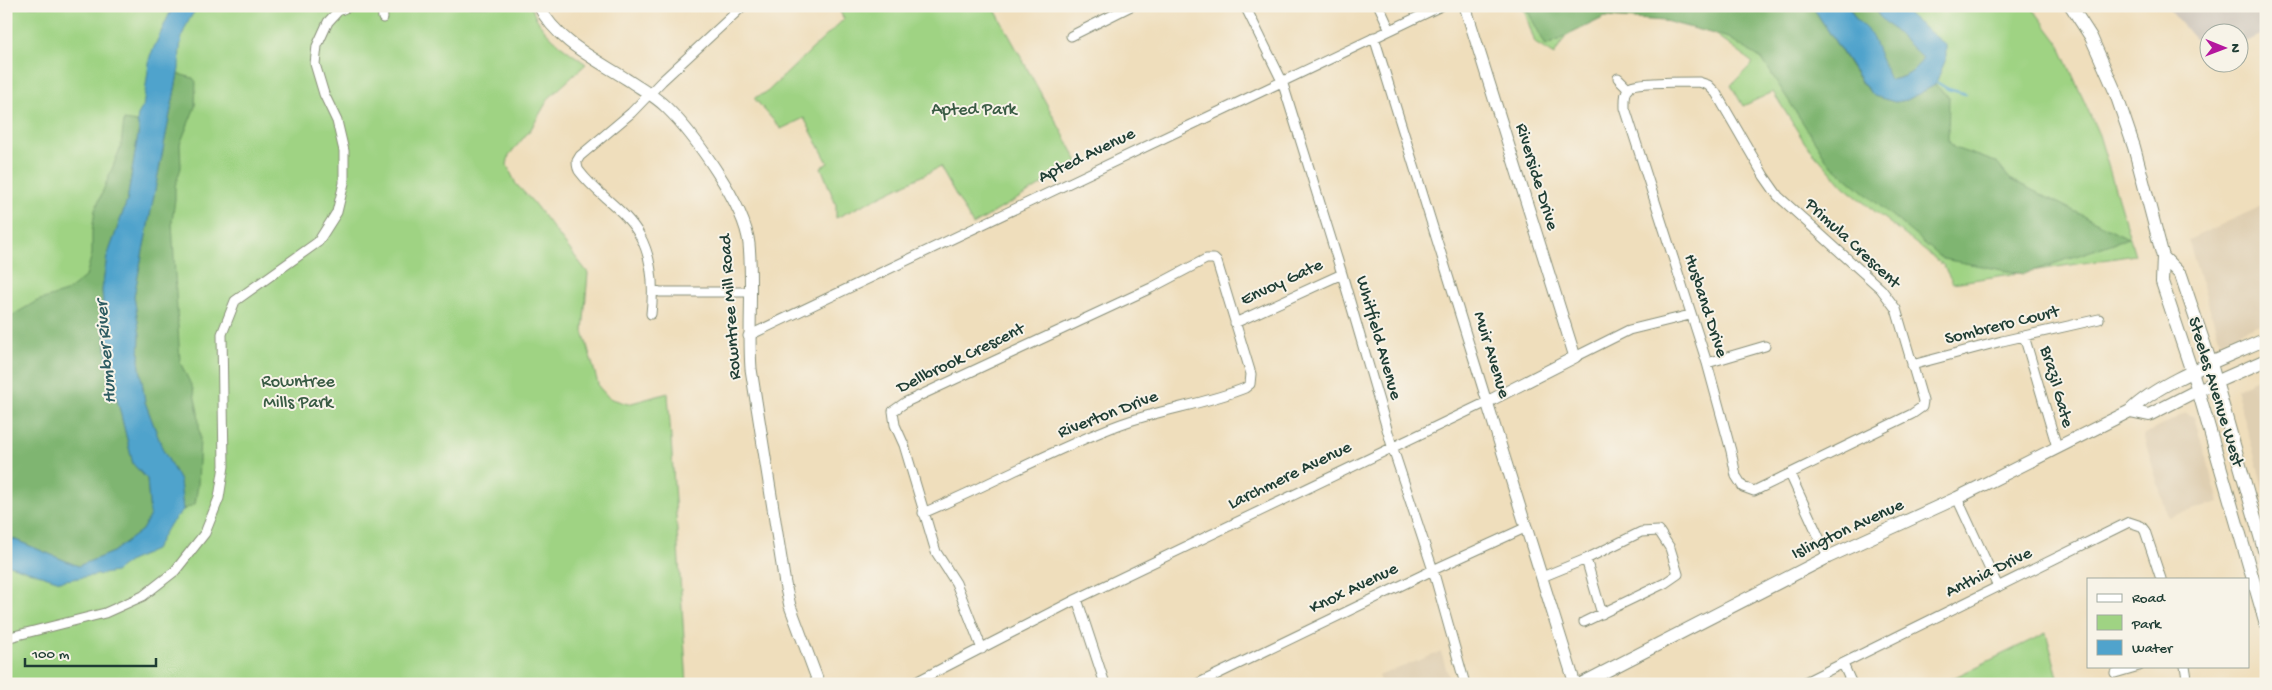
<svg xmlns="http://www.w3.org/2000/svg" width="2272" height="690" viewBox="0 0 2272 690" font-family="'Gochi Hand',sans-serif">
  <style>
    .built { fill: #dfcfb2 }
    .industrial { fill: #cbc3b8 }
    .green { fill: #9fd383; stroke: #5f885c }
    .forest { fill: #7fb571; stroke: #4f7952 }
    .water { fill: #50a3cc; stroke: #387080 }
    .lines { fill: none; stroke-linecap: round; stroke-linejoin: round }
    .stream { stroke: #50a3cc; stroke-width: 2.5 }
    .minor-casing { stroke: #878e78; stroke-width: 11 }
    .tertiary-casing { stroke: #878e78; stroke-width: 13 }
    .secondary-casing { stroke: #878e78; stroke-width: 14 }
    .minor { stroke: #fff; stroke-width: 9 }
    .tertiary { stroke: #fff; stroke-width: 11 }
    .secondary { stroke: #fff; stroke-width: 12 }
    .labels { text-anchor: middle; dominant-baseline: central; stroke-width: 4; stroke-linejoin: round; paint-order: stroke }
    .park-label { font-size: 18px; fill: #395b44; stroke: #f7f3e8 }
    .street-label { font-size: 18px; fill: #1f3d34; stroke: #f7f3e8 }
    .water-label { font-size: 19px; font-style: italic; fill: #2e5c62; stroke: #f7f3e8 }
  </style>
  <rect width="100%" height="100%" fill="#f7f3e8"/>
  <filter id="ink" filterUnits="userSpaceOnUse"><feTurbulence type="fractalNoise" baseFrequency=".02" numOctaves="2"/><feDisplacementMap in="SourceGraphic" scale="10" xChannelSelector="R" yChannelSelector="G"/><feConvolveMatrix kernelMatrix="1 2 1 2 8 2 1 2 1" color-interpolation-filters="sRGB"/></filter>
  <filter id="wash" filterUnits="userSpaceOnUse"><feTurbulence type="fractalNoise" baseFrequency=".0096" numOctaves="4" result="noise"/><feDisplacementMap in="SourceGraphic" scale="20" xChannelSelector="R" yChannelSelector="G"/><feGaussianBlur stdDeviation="1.12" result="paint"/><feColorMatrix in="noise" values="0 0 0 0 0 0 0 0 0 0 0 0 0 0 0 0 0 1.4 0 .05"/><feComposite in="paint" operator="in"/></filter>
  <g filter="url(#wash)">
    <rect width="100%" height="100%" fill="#efdebc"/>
    <!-- built -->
    <path class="built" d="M 2266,204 L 2266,321 L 2220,341 L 2188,240 Z
      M 2266,375 L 2266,498 L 2236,389 Z
      M 2186,413 L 2194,417 L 2219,502 L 2168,517 L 2143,435 Z
      M 1441,652 L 1451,684 L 1381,684 L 1378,676 Z"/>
    <!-- industrial -->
    <path class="industrial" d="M 2166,6 L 2266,6 L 2266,33 L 2240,44 L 2240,32 L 2210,32 L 2209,53 L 2207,53 Z"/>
    <!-- green -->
    <path class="green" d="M 6,6 L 531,6 C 540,33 564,48 586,64 L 549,98 L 531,129 L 509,155 L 507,165 L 516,184 L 532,201 L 588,273 L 583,331 L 599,387 L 609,398 L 628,404 L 668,393 L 687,684 L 6,684 Z
      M 837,6 L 993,6 L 1080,165 L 1041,185 L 973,225 L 940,167 L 836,218 L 836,205 L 821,167 L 828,163 L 804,118 L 781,129 L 754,98 L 767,92 L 844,19 Z
      M 1523,6 L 2031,6 L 2058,42 L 2099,135 L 2135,255 L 1953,283 L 1943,265 L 1844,187 L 1805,143 L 1773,92 L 1743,106 L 1731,85 L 1753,63 L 1704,26 L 1602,13 L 1573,25 L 1554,55 L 1535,43 Z
      M 2046,633 L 2060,684 L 1941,684 Z"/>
    <!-- forest -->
    <path class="forest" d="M 1525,6 L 1812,6 L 1862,84 L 1874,96 L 1895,102 L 1907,100 L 1935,85 L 1949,97 L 1948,140 L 1954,148 L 1996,162 L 2010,179 L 2128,238 L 2024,274 L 1943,259 L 1828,162 L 1762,59 L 1729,38 L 1665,21 L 1605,17 L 1546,46 Z
      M 1848,6 L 1874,6 L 1879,16 L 1924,58 C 1914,74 1907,76 1889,80 L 1871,34 L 1856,19 Z
      M 178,74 L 193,78 L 196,82 L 195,107 L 180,144 L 181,168 L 175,186 L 175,199 L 172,222 L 180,362 L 193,389 L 198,412 L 200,437 L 198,485 L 195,504 L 183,510 L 180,481 L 163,450 L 145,402 L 139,360 L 140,335 L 134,296 Z
      M 124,120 L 137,122 L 139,129 L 127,201 L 107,257 L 102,290 L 107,358 L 133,464 L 147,479 L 150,515 L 142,530 L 113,552 L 78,566 L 6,536 L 6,319 L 37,301 L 66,292 L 86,276 L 92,254 L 92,232 L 95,210 L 114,164 L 121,146 Z"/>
    <!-- water -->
    <path class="water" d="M 173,6 L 198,6 C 181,31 180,39 179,69 L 134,296 L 140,335 L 139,360 L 145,402 L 163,450 L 180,481 L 183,510 L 167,528 L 155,550 L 130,561 L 115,572 L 60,581 L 6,564 L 6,536 L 78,566 L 113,552 L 142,530 L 150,515 L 147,479 L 133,464 L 107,358 L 102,290 L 107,257 L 127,201 L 139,129 C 136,120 137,114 143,107 L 150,56 Z
      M 1812,6 L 1848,6 L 1856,19 L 1871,34 L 1890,80 C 1906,77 1915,73 1923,58 L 1879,16 L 1874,6 L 1902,6 C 1905,15 1936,36 1946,45 L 1946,59 L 1935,85 L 1907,100 L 1895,102 L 1874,96 L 1863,84 Z"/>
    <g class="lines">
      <!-- stream -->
      <path class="stream" d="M 1933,80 L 1948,89 L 1966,94"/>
    </g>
  </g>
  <g filter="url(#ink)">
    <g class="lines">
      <defs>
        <path id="minor" d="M 382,6 L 383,18
          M 1245,6 L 1282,81 L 1342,274 L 1392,446 L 1433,570 L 1465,684
          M 1379,6 L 1390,30
          M 1071,36 L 1131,6
          M 1618,78 L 1629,89
          M 1699,82 L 1708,85 L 1716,93 L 1764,176 L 1778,196 L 1881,289 L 1896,309 L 1923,401 L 1922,407 L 1912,414 L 1754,491 L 1743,487 L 1736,476 L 1731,451 L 1707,363 L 1625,108 C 1625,100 1624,91 1631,86 C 1637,82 1689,82 1699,82 Z
          M 654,290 L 660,292 L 749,292
          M 651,314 C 654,288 653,260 640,236 C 626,210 597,195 580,172 C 577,169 577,165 577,161 L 580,156 L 631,113 L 662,81 L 743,6
          M 1235,323 L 1342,274
          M 748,336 L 1441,6
          M 2024,336 L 2057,447
          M 1575,357 L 1629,330 L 1690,315
          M 1707,363 L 1765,346
          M 1912,365 L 2002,341 L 2099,319
          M 1790,474 L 1828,557
          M 1957,498 L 1998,587
          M 923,513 C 990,485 1053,449 1121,424 C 1162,409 1206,404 1245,388 L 1250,384 L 1251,374 L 1217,262 L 1214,259 L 1206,259 L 1151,288 L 906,402 L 893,411 L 895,425 L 904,445 L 936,552 L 956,583 L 982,649
          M 1586,559 L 1602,614
          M 1542,577 L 1586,559 L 1641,532 L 1659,531 L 1670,548 L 1678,574 L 1665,583 L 1584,622
          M 1077,599 L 1105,684
          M 6,638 L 105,613 L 143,596 L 175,571 L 205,533 L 219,498 L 224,466 L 222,334 L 235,301 L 318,242 L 337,212 L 344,183 L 344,151 L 337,121 L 324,94 L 315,64 L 317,46 L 328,22 L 338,11 L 350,6
          M 1843,664 L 1852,684
          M 2185,666 L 2188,684
          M 2115,673 L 2139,666
          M 912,684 L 1077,599 L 1487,402 L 1374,37
          M 1197,684 L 1433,570 L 1527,527
          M 1801,684 L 2129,522 L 2141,526 L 2145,531 L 2161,579"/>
        <path id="tertiary" d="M 539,6 C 556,41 597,60 628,80 C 641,89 655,96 666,107 C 694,134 745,205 749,244 C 753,286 748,328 751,369 L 785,584 L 790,606 L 819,684
          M 1465,6 L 1575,357 L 1487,402 L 1575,684"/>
        <path id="secondary" d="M 2071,6 L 2091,37 L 2115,91 L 2134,147 L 2163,257 L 2162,282 L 2198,390 L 2266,624
          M 2163,257 L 2181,275 L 2211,364 L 2266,557
          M 2130,411 L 2149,415 L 2198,390 L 2266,360
          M 1581,684 L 1828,557 L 1957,498 L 2130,411 C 2159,381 2227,357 2266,339"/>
      </defs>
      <!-- minor casing -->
      <use href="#minor" class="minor-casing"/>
      <!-- tertiary casing -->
      <use href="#tertiary" class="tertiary-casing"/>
      <!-- secondary casing -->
      <use href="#secondary" class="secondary-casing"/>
      <!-- minor -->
      <use href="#minor" class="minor"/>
      <!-- tertiary -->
      <use href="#tertiary" class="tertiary"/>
      <!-- secondary -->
      <use href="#secondary" class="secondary"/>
    </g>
  </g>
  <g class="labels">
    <!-- park labels -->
    <g class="park-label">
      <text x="974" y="110">Apted Park</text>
      <text x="298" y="382">Rowntree<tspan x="298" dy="21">Mills Park</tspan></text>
    </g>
    <!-- street labels -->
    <g class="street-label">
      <text transform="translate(1087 156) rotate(-26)">Apted Avenue</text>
      <text transform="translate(1536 177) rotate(73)">Riverside Drive</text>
      <text transform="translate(1852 244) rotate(43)">Primula Crescent</text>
      <text transform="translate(1282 283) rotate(-25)">Envoy Gate</text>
      <text transform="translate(1705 306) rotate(72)">Husband Drive</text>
      <text transform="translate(731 307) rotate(-94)">Rowntree Mill Road</text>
      <text transform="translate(2002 326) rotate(-14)">Sombrero Court</text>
      <text transform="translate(1378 338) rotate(74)">Whitfield Avenue</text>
      <text transform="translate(1491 355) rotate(73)">Muir Avenue</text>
      <text transform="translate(961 359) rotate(-26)">Dellbrook Crescent</text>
      <text transform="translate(2056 387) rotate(74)">Brazil Gate</text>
      <text transform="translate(2215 392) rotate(73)">Steeles Avenue West</text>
      <text transform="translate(1108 415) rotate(-21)">Riverton Drive</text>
      <text transform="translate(1290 476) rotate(-26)">Larchmere Avenue</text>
      <text transform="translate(1848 530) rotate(-25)">Islington Avenue</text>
      <text transform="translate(1989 573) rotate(-26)">Anthia Drive</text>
      <text transform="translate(1354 589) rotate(-26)">Knox Avenue</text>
    </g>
    <!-- water labels -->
    <g class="water-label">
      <text transform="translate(107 352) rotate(-95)">Humber River</text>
    </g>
  </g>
  <!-- margin -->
  <rect width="2272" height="690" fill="none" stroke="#f7f3e8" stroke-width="25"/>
  <!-- legend -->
  <rect x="2087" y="578" width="162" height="90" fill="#f7f3e8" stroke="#a1aaa0"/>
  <rect x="2097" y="594" width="25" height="8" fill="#ffffff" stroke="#a1aaa0"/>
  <text x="2132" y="602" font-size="15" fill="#1f3d34">Road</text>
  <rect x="2097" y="615" width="25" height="15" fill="#9fd383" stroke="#a1aaa0"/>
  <text x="2132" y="628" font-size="15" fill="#1f3d34">Park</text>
  <rect x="2097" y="640" width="25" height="15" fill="#50a3cc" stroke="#a1aaa0"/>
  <text x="2132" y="652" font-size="15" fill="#1f3d34">Water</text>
  <!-- north arrow -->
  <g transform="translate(2224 48) rotate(91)"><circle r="24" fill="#f7f3e8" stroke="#a1aaa0"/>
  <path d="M0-4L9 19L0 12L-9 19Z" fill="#b5179e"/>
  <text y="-8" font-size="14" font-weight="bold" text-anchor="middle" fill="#1f3d34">N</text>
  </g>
  <!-- scale -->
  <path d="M25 658v8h131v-8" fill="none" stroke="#1f3d34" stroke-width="2.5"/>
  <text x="32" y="658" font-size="15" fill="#1f3d34" stroke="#f7f3e8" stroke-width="4" paint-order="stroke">100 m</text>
</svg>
